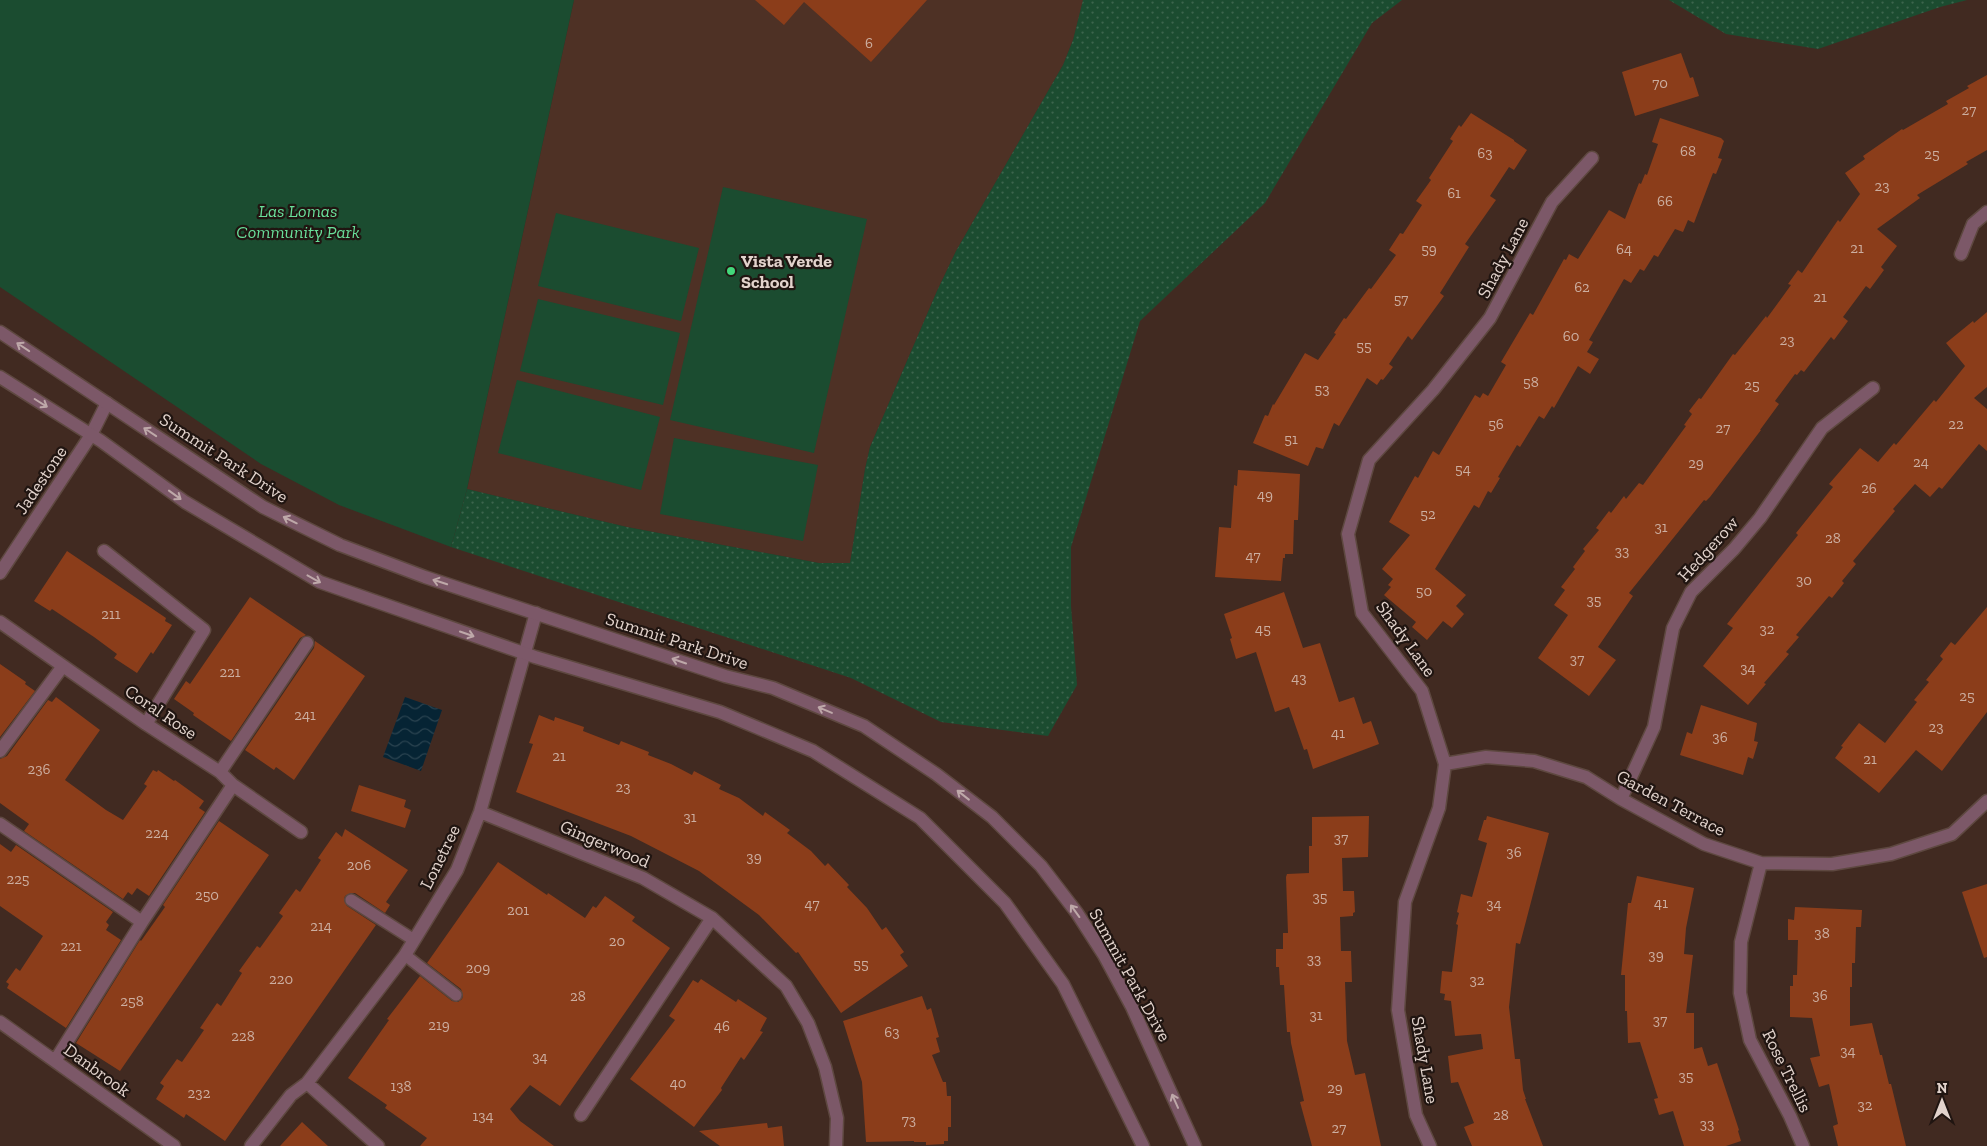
<svg xmlns="http://www.w3.org/2000/svg" width="1987" height="1146" viewBox="0 0 1987 1146" font-family="'Zilla Slab',serif">
  <style>
    .built { fill: #4e3125 }
    .grass { fill: url(#grass-dots) }
    .green { fill: #1b4c30 }
    .water { fill: url(#water-waves) }
    .building { fill: #8b3d1a }
    .lines { fill: none; stroke-linecap: round; stroke-linejoin: round }
    .service-casing { stroke: #5e4840; stroke-width: 14 }
    .minor-casing { stroke: #5e4840; stroke-width: 15 }
    .tertiary-casing { stroke: #5e4840; stroke-width: 15 }
    .service { stroke: #7c5868; stroke-width: 11 }
    .minor { stroke: #7c5868; stroke-width: 12 }
    .tertiary { stroke: #7c5868; stroke-width: 12 }
    .oneway { stroke: #bea8a9 }
    .poi-dot { fill: #43d77b; stroke: #201511; stroke-width: 2 }
    .labels { text-anchor: middle; dominant-baseline: central; stroke-width: 4.5; stroke-linejoin: round; paint-order: stroke }
    .number-label { font-size: 15px; fill: #ccaea0 }
    .park-label { font-size: 18px; font-style: italic; fill: #69df9a; stroke: #201511 }
    .street-label { font-size: 18px; fill: #e2d3cc; stroke: #201511 }
    .poi-label { font-size: 18px; font-weight: bold; fill: #e2d3cc; stroke: #201511; text-anchor: start }
  </style>
  <defs>
    <pattern id="grass-dots" width="8" height="8" patternUnits="userSpaceOnUse" patternTransform="scale(1.25)"><rect width="8" height="8" fill="#1b4c30"/><path d="M2 2h.1M6 6h.1" fill="none" stroke="#3c654d" stroke-width="1.8" stroke-linecap="round"/></pattern>
    <pattern id="water-waves" width="16" height="10" patternUnits="userSpaceOnUse" patternTransform="scale(1.25)"><rect width="16" height="10" fill="#062434"/><path d="M0 5q4-4 8 0t8 0" fill="none" stroke="#2a4350"/></pattern>
  </defs>
  <rect width="100%" height="100%" fill="#412a21"/>
  <!-- built -->
  <path class="built" d="M 574,0 L 1083,0 L 1073,40 L 1063,65 L 956,251 L 937,291 L 870,447 L 865,469 L 850,564 L 819,563 L 627,527 L 467,489 Z"/>
  <!-- grass -->
  <path class="grass" d="M 1083,0 L 1402,0 L 1372,23 L 1265,203 L 1140,321 L 1071,547 L 1071,606 L 1077,685 L 1048,736 L 941,722 L 851,678 L 451,547 L 467,489 L 627,527 L 819,563 L 850,563 L 865,469 L 870,447 L 937,291 L 956,251 L 1063,65 L 1073,40 Z
    M 1669,0 L 1967,0 L 1940,7 L 1818,49 L 1726,34 Z"/>
  <!-- green -->
  <path class="green" d="M 0,0 L 574,0 L 467,489 L 451,547 L 339,505 L 261,464 L 0,287 Z
    M 723,187 L 867,219 L 814,453 L 670,420 Z
    M 556,213 L 699,248 L 681,321 L 538,286 Z
    M 538,299 L 680,333 L 663,405 L 520,371 Z
    M 517,380 L 660,417 L 641,490 L 498,453 Z
    M 674,438 L 818,465 L 803,541 L 660,514 Z"/>
  <!-- water -->
  <path class="water" d="M 405,697 L 442,710 L 421,771 L 383,757 Z"/>
  <!-- building -->
  <path class="building" d="M 755,0 L 927,0 L 871,62 L 804,2 L 784,25 Z
    M 1681,53 L 1690,78 L 1693,77 L 1699,96 L 1635,116 L 1622,72 Z
    M 1987,75 L 1987,150 L 1966,162 L 1968,164 L 1917,195 L 1920,198 L 1877,229 L 1897,246 L 1881,267 L 1884,270 L 1870,289 L 1866,286 L 1843,317 L 1848,321 L 1834,340 L 1831,337 L 1804,372 L 1801,370 L 1797,375 L 1795,374 L 1775,401 L 1779,404 L 1760,430 L 1761,430 L 1710,497 L 1706,501 L 1704,500 L 1629,593 L 1633,596 L 1598,647 L 1616,660 L 1589,696 L 1538,658 L 1568,615 L 1554,605 L 1565,590 L 1561,587 L 1575,569 L 1573,567 L 1585,551 L 1583,549 L 1599,530 L 1596,528 L 1609,511 L 1611,513 L 1624,496 L 1626,499 L 1639,483 L 1643,485 L 1686,426 L 1684,425 L 1692,414 L 1689,411 L 1699,398 L 1701,399 L 1733,354 L 1735,355 L 1766,316 L 1767,318 L 1791,285 L 1788,284 L 1798,270 L 1802,273 L 1838,220 L 1840,222 L 1860,194 L 1845,173 L 1865,159 L 1863,156 L 1902,129 L 1903,130 L 1948,104 L 1946,101 L 1969,88 L 1967,86 Z
    M 1471,113 L 1514,140 L 1514,141 L 1527,150 L 1514,170 L 1509,167 L 1490,196 L 1496,200 L 1465,244 L 1469,247 L 1440,293 L 1444,296 L 1412,340 L 1408,336 L 1389,364 L 1393,367 L 1383,380 L 1381,379 L 1377,385 L 1367,378 L 1339,426 L 1334,423 L 1323,449 L 1316,447 L 1308,466 L 1253,443 L 1265,415 L 1268,416 L 1273,404 L 1274,405 L 1305,353 L 1318,360 L 1336,334 L 1334,333 L 1344,318 L 1346,319 L 1369,288 L 1371,289 L 1396,255 L 1389,250 L 1400,233 L 1403,234 L 1422,205 L 1416,201 L 1431,180 L 1429,178 L 1453,141 L 1450,139 L 1459,125 L 1461,127 Z
    M 1660,118 L 1721,138 L 1724,141 L 1718,158 L 1722,159 L 1716,174 L 1713,173 L 1694,223 L 1688,220 L 1683,232 L 1675,229 L 1658,257 L 1654,255 L 1644,271 L 1640,269 L 1631,283 L 1624,279 L 1589,340 L 1593,342 L 1587,352 L 1599,359 L 1590,374 L 1578,366 L 1554,408 L 1552,406 L 1544,419 L 1539,416 L 1520,447 L 1517,445 L 1498,477 L 1500,478 L 1491,493 L 1488,491 L 1479,508 L 1474,505 L 1435,569 L 1466,595 L 1456,606 L 1464,614 L 1452,628 L 1443,621 L 1427,640 L 1412,627 L 1416,622 L 1384,595 L 1391,587 L 1388,585 L 1393,579 L 1382,569 L 1410,535 L 1389,522 L 1415,476 L 1418,478 L 1433,451 L 1439,455 L 1475,395 L 1480,398 L 1483,393 L 1488,396 L 1506,365 L 1501,362 L 1530,313 L 1533,315 L 1564,259 L 1566,260 L 1569,254 L 1578,259 L 1609,210 L 1625,219 L 1639,183 L 1641,184 L 1645,174 L 1647,175 L 1658,144 L 1652,142 Z
    M 1987,312 L 1987,387 L 1974,398 L 1987,409 L 1987,451 L 1979,444 L 1942,489 L 1939,487 L 1930,497 L 1915,484 L 1893,509 L 1895,511 L 1853,561 L 1856,564 L 1842,581 L 1844,583 L 1832,598 L 1829,596 L 1796,635 L 1799,637 L 1786,652 L 1789,654 L 1764,683 L 1766,684 L 1748,705 L 1703,666 L 1733,628 L 1727,624 L 1798,535 L 1796,533 L 1833,487 L 1829,484 L 1860,448 L 1878,462 L 1894,443 L 1896,445 L 1934,400 L 1936,402 L 1965,366 L 1946,343 L 1973,321 L 1974,323 Z
    M 1238,470 L 1300,474 L 1298,520 L 1294,520 L 1293,554 L 1285,554 L 1285,558 L 1283,558 L 1281,581 L 1215,577 L 1219,527 L 1231,528 L 1234,485 L 1237,486 Z
    M 67,551 L 166,618 L 165,621 L 172,625 L 153,654 L 151,652 L 137,673 L 114,658 L 117,654 L 94,637 L 52,609 L 50,611 L 34,601 Z
    M 1284,592 L 1303,648 L 1320,643 L 1339,702 L 1354,697 L 1363,724 L 1371,721 L 1379,744 L 1313,769 L 1307,749 L 1304,750 L 1289,707 L 1275,712 L 1256,652 L 1236,659 L 1230,639 L 1232,638 L 1224,614 Z
    M 250,597 L 306,635 L 300,638 L 231,741 L 193,715 L 194,713 L 174,699 L 186,681 L 190,684 Z
    M 1987,607 L 1987,712 L 1942,771 L 1916,750 L 1879,793 L 1835,758 L 1843,747 L 1841,746 L 1859,723 L 1885,743 L 1917,702 L 1914,700 L 1929,682 L 1926,680 L 1943,659 L 1940,656 L 1951,642 L 1955,645 Z
    M 315,641 L 365,676 L 294,780 L 276,767 L 274,770 L 245,750 L 314,648 Z
    M 0,664 L 26,682 L 25,684 L 35,691 L 0,737 Z
    M 56,697 L 100,730 L 65,780 L 106,810 L 123,820 L 147,786 L 144,784 L 153,770 L 157,772 L 158,770 L 174,781 L 175,780 L 204,801 L 199,808 L 205,812 L 149,896 L 137,888 L 132,895 L 128,892 L 123,899 L 24,831 L 29,824 L 0,803 L 0,759 L 7,756 L 48,700 L 52,702 Z
    M 1701,705 L 1757,723 L 1754,741 L 1758,742 L 1753,759 L 1748,757 L 1743,775 L 1680,755 L 1687,732 L 1692,734 Z
    M 539,715 L 554,721 L 555,717 L 584,727 L 583,731 L 619,745 L 621,741 L 649,752 L 648,755 L 671,764 L 692,775 L 694,771 L 721,785 L 719,789 L 739,798 L 763,816 L 765,812 L 790,830 L 787,833 L 811,851 L 825,866 L 828,863 L 849,885 L 847,887 L 867,908 L 882,930 L 886,927 L 904,952 L 900,955 L 908,966 L 841,1013 L 798,952 L 796,953 L 759,915 L 699,871 L 631,836 L 516,792 L 533,744 L 529,743 Z
    M 359,785 L 406,800 L 404,807 L 411,810 L 405,828 L 351,811 Z
    M 1369,816 L 1368,857 L 1342,858 L 1343,891 L 1354,891 L 1355,912 L 1353,913 L 1353,916 L 1340,917 L 1341,951 L 1351,951 L 1352,982 L 1345,982 L 1347,1041 L 1355,1075 L 1365,1073 L 1381,1146 L 1312,1146 L 1300,1102 L 1304,1101 L 1291,1043 L 1290,1032 L 1287,1032 L 1284,985 L 1280,985 L 1279,967 L 1276,967 L 1276,949 L 1283,949 L 1283,933 L 1288,933 L 1286,877 L 1287,874 L 1309,873 L 1309,846 L 1312,846 L 1312,817 Z
    M 1487,816 L 1549,833 L 1520,944 L 1516,943 L 1509,1007 L 1515,1059 L 1520,1059 L 1523,1090 L 1526,1099 L 1525,1099 L 1543,1146 L 1472,1146 L 1464,1127 L 1474,1123 L 1458,1082 L 1451,1083 L 1448,1056 L 1483,1049 L 1481,1034 L 1455,1036 L 1451,1001 L 1444,1000 L 1445,994 L 1440,993 L 1442,971 L 1452,972 L 1458,925 L 1456,924 L 1459,913 L 1457,912 L 1461,894 L 1472,897 L 1487,843 L 1478,840 L 1484,820 L 1486,820 Z
    M 219,821 L 269,855 L 120,1071 L 76,1043 L 140,940 L 141,941 L 165,907 L 163,905 Z
    M 345,829 L 408,870 L 386,902 L 390,905 L 385,913 L 355,893 L 351,893 L 345,896 L 344,900 L 347,906 L 376,925 L 225,1141 L 186,1114 L 184,1118 L 156,1099 L 164,1086 L 160,1083 L 177,1059 L 182,1062 L 204,1030 L 200,1028 L 217,1003 L 221,1006 L 242,973 L 239,971 L 257,946 L 260,948 L 283,916 L 279,913 L 296,889 L 300,892 L 321,860 L 318,858 L 336,832 L 342,837 Z
    M 0,844 L 11,852 L 16,845 L 113,912 L 106,922 L 109,925 L 106,930 L 121,940 L 66,1028 L 7,988 L 9,984 L 6,982 L 16,968 L 20,971 L 43,936 L 0,906 Z
    M 498,862 L 547,895 L 548,893 L 585,918 L 593,906 L 596,908 L 605,896 L 635,917 L 632,921 L 670,948 L 560,1106 L 530,1085 L 510,1109 L 520,1121 L 554,1146 L 420,1146 L 427,1138 L 385,1108 L 387,1105 L 348,1078 L 389,1020 L 387,1019 L 420,976 L 452,1001 L 458,1002 L 462,999 L 463,996 L 461,989 L 427,963 Z
    M 1637,876 L 1694,888 L 1686,928 L 1684,954 L 1693,955 L 1686,1013 L 1694,1013 L 1694,1049 L 1702,1047 L 1708,1066 L 1717,1063 L 1739,1130 L 1738,1131 L 1741,1141 L 1726,1146 L 1684,1146 L 1673,1111 L 1659,1115 L 1654,1099 L 1658,1098 L 1640,1042 L 1628,1043 L 1627,1011 L 1625,1011 L 1625,975 L 1621,975 L 1628,903 L 1631,903 Z
    M 1987,884 L 1987,957 L 1984,958 L 1962,892 Z
    M 1795,907 L 1862,910 L 1861,927 L 1856,927 L 1855,963 L 1852,963 L 1852,987 L 1850,987 L 1850,1026 L 1872,1023 L 1880,1055 L 1882,1055 L 1889,1084 L 1891,1084 L 1906,1146 L 1838,1146 L 1833,1126 L 1838,1124 L 1829,1084 L 1819,1087 L 1810,1058 L 1820,1056 L 1812,1018 L 1790,1017 L 1790,986 L 1793,986 L 1793,975 L 1797,975 L 1798,940 L 1788,940 L 1788,919 L 1794,920 Z
    M 701,979 L 736,1002 L 738,999 L 767,1018 L 760,1031 L 763,1032 L 744,1060 L 741,1057 L 721,1088 L 722,1090 L 694,1127 L 630,1079 L 675,1020 L 669,1016 L 693,980 L 698,983 Z
    M 922,996 L 927,1010 L 931,1008 L 939,1037 L 936,1038 L 940,1052 L 932,1055 L 943,1082 L 946,1082 L 947,1096 L 951,1096 L 951,1127 L 948,1127 L 948,1141 L 944,1141 L 944,1144 L 926,1145 L 926,1142 L 914,1142 L 914,1141 L 866,1142 L 862,1082 L 843,1021 Z
    M 302,1122 L 328,1146 L 280,1146 Z
    M 767,1123 L 768,1128 L 782,1126 L 784,1146 L 720,1146 L 699,1131 Z"/>
  <g class="lines">
    <defs>
      <path id="service" d="M 351,900 L 414,940
        M 405,955 L 456,995"/>
      <path id="minor" d="M 1961,254 L 1973,224 L 1987,212
        M 104,551 L 204,630 L 146,724
        M 0,573 L 91,435 L 107,403
        M 0,622 L 146,724 L 220,772 L 233,785 L 301,832
        M 0,751 L 63,666
        M 1445,764 L 1486,757 L 1534,761 L 1586,777 L 1621,799 L 1704,844 L 1761,863 L 1832,864 L 1891,854 L 1952,834 L 1987,801
        M 220,772 L 307,643
        M 1621,799 L 1654,727 L 1673,628 L 1691,592 L 1734,549 L 1760,518 L 1822,428 L 1873,388
        M 480,812 L 643,878 L 712,918 L 786,986 L 808,1023 L 825,1067 L 837,1118 L 836,1146
        M 0,824 L 142,922
        M 1761,863 L 1741,942 L 1740,993 L 1750,1040 L 1790,1116 L 1803,1146
        M 0,1022 L 174,1146
        M 55,1061 L 142,922 L 233,785
        M 307,1083 L 378,1146
        M 581,1115 L 712,918
        M 251,1146 L 291,1095 L 307,1083 L 405,955 L 457,870 L 480,812 L 536,613
        M 1430,1146 L 1416,1115 L 1398,1010 L 1405,902 L 1439,808 L 1445,764 L 1422,691 L 1362,613 L 1348,534 L 1369,460 L 1433,390 L 1490,318 L 1552,202 L 1592,158"/>
      <path id="tertiary" d="M 0,332 L 263,507 L 340,545 L 425,577 L 725,676 L 773,688 L 864,726 L 936,774 L 992,817 L 1041,866 L 1077,913 L 1104,955 L 1132,1007 L 1195,1146
        M 0,377 L 101,441 L 185,502 L 320,582 L 535,657 L 720,712 L 813,751 L 920,818 L 1005,903 L 1063,984 L 1143,1146"/>
    </defs>
    <!-- service casing -->
    <use href="#service" class="service-casing"/>
    <!-- minor casing -->
    <use href="#minor" class="minor-casing"/>
    <!-- tertiary casing -->
    <use href="#tertiary" class="tertiary-casing"/>
    <!-- service -->
    <use href="#service" class="service"/>
    <!-- minor -->
    <use href="#minor" class="minor"/>
    <!-- tertiary -->
    <use href="#tertiary" class="tertiary"/>
  </g>
  <!-- one-way arrows -->
  <defs><path id="oneway-shaft" d="M-6 0H5M1.5-3L5.5 0L1.5 3" fill="none" stroke-width="1.6" stroke-linecap="round" stroke-linejoin="round" transform="scale(1.25)"/></defs>
  <g class="oneway">
    <use href="#oneway-shaft" transform="translate(23 347) rotate(-146)"/>
    <use href="#oneway-shaft" transform="translate(41 403) rotate(32)"/>
    <use href="#oneway-shaft" transform="translate(150 432) rotate(-146)"/>
    <use href="#oneway-shaft" transform="translate(175 495) rotate(36)"/>
    <use href="#oneway-shaft" transform="translate(290 520) rotate(-154)"/>
    <use href="#oneway-shaft" transform="translate(314 579) rotate(29)"/>
    <use href="#oneway-shaft" transform="translate(440 582) rotate(-162)"/>
    <use href="#oneway-shaft" transform="translate(467 634) rotate(19)"/>
    <use href="#oneway-shaft" transform="translate(679 661) rotate(-161)"/>
    <use href="#oneway-shaft" transform="translate(825 710) rotate(-157)"/>
    <use href="#oneway-shaft" transform="translate(963 795) rotate(-142)"/>
    <use href="#oneway-shaft" transform="translate(1075 911) rotate(-126)"/>
    <use href="#oneway-shaft" transform="translate(1175 1101) rotate(-114)"/>
  </g>
  <!-- markers -->
  <circle class="poi-dot" cx="731" cy="271" r="5"/>
  <g class="labels">
    <!-- number labels -->
    <g class="number-label">
      <text x="869" y="43">6</text>
      <text x="1660" y="83">70</text>
      <text x="1969" y="110">27</text>
      <text x="1688" y="151">68</text>
      <text x="1485" y="153">63</text>
      <text x="1932" y="154">25</text>
      <text x="1882" y="186">23</text>
      <text x="1454" y="193">61</text>
      <text x="1665" y="201">66</text>
      <text x="1857" y="248">21</text>
      <text x="1429" y="249">59</text>
      <text x="1624" y="249">64</text>
      <text x="1582" y="287">62</text>
      <text x="1820" y="297">21</text>
      <text x="1401" y="299">57</text>
      <text x="1571" y="336">60</text>
      <text x="1787" y="340">23</text>
      <text x="1364" y="346">55</text>
      <text x="1531" y="382">58</text>
      <text x="1752" y="385">25</text>
      <text x="1322" y="389">53</text>
      <text x="1496" y="424">56</text>
      <text x="1956" y="424">22</text>
      <text x="1723" y="428">27</text>
      <text x="1291" y="439">51</text>
      <text x="1921" y="462">24</text>
      <text x="1696" y="463">29</text>
      <text x="1463" y="469">54</text>
      <text x="1869" y="488">26</text>
      <text x="1265" y="495">49</text>
      <text x="1428" y="514">52</text>
      <text x="1661" y="527">31</text>
      <text x="1833" y="538">28</text>
      <text x="1622" y="551">33</text>
      <text x="1253" y="556">47</text>
      <text x="1804" y="580">30</text>
      <text x="1424" y="591">50</text>
      <text x="1594" y="600">35</text>
      <text x="111" y="614">211</text>
      <text x="1263" y="629">45</text>
      <text x="1767" y="629">32</text>
      <text x="1577" y="659">37</text>
      <text x="1748" y="668">34</text>
      <text x="230" y="672">221</text>
      <text x="1299" y="678">43</text>
      <text x="1967" y="696">25</text>
      <text x="305" y="715">241</text>
      <text x="1936" y="727">23</text>
      <text x="1338" y="733">41</text>
      <text x="1720" y="737">36</text>
      <text x="559" y="756">21</text>
      <text x="1870" y="759">21</text>
      <text x="39" y="769">236</text>
      <text x="623" y="787">23</text>
      <text x="690" y="817">31</text>
      <text x="157" y="833">224</text>
      <text x="1341" y="838">37</text>
      <text x="1514" y="852">36</text>
      <text x="754" y="857">39</text>
      <text x="359" y="865">206</text>
      <text x="18" y="879">225</text>
      <text x="207" y="895">250</text>
      <text x="1320" y="897">35</text>
      <text x="1661" y="903">41</text>
      <text x="812" y="904">47</text>
      <text x="1494" y="904">34</text>
      <text x="518" y="910">201</text>
      <text x="321" y="926">214</text>
      <text x="1822" y="933">38</text>
      <text x="617" y="941">20</text>
      <text x="71" y="946">221</text>
      <text x="1656" y="955">39</text>
      <text x="1314" y="959">33</text>
      <text x="861" y="964">55</text>
      <text x="478" y="968">209</text>
      <text x="281" y="979">220</text>
      <text x="1477" y="980">32</text>
      <text x="1820" y="995">36</text>
      <text x="578" y="996">28</text>
      <text x="132" y="1001">258</text>
      <text x="1316" y="1015">31</text>
      <text x="1660" y="1020">37</text>
      <text x="439" y="1025">219</text>
      <text x="722" y="1026">46</text>
      <text x="892" y="1032">63</text>
      <text x="243" y="1036">228</text>
      <text x="1848" y="1051">34</text>
      <text x="540" y="1057">34</text>
      <text x="1686" y="1076">35</text>
      <text x="678" y="1083">40</text>
      <text x="401" y="1086">138</text>
      <text x="1335" y="1088">29</text>
      <text x="199" y="1093">232</text>
      <text x="1865" y="1105">32</text>
      <text x="1501" y="1115">28</text>
      <text x="483" y="1116">134</text>
      <text x="909" y="1120">73</text>
      <text x="1707" y="1124">33</text>
      <text x="1339" y="1128">27</text>
    </g>
    <!-- park labels -->
    <g class="park-label">
      <text x="298" y="211">Las Lomas<tspan x="298" dy="21">Community Park</tspan></text>
    </g>
    <!-- street labels -->
    <g class="street-label">
      <text transform="translate(1503 258) rotate(-62)">Shady Lane</text>
      <text transform="translate(224 458) rotate(33)">Summit Park Drive</text>
      <text transform="translate(41 480) rotate(-56)">Jadestone</text>
      <text transform="translate(1708 549) rotate(-48)">Hedgerow</text>
      <text transform="translate(1406 639) rotate(54)">Shady Lane</text>
      <text transform="translate(677 641) rotate(18)">Summit Park Drive</text>
      <text transform="translate(161 712) rotate(34)">Coral Rose</text>
      <text transform="translate(1671 803) rotate(28)">Garden Terrace</text>
      <text transform="translate(605 844) rotate(23)">Gingerwood</text>
      <text transform="translate(440 857) rotate(-64)">Lonetree</text>
      <text transform="translate(1130 975) rotate(61)">Summit Park Drive</text>
      <text transform="translate(1425 1060) rotate(80)">Shady Lane</text>
      <text transform="translate(97 1070) rotate(36)">Danbrook</text>
      <text transform="translate(1787 1071) rotate(64)">Rose Trellis</text>
    </g>
    <!-- poi labels -->
    <g class="poi-label">
      <text x="741" y="261">Vista Verde<tspan x="741" dy="21">School</tspan></text>
    </g>
  </g>
  <!-- north arrow -->
  <g transform="translate(1942 1101)" stroke="#201511" stroke-width="4" paint-order="stroke">
  <path d="M0-4L9 19L0 12L-9 19Z" fill="#e2d3cc"/>
  <text y="-8" font-size="14" font-weight="bold" text-anchor="middle" fill="#e2d3cc">N</text>
  </g>
</svg>
